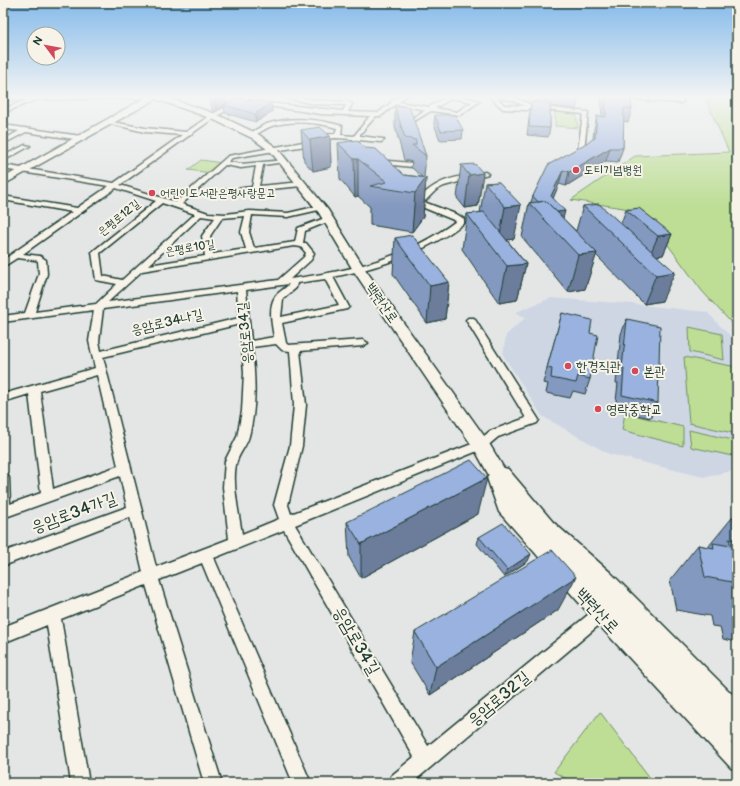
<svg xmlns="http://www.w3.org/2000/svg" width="740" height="786" viewBox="0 0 740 786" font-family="'Balsamiq Sans','Poor Story',sans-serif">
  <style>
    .built { fill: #ced6e4 }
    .green { fill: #bede96; stroke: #6e8e65 }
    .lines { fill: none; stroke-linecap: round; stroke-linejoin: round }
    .street-casing { stroke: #1f3d34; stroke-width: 3 }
    .secondary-casing { stroke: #1f3d34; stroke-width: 3 }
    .street { fill: #f7f3e8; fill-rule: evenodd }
    .secondary { fill: #f7f3e8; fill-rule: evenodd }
    .wall { fill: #8499c0; stroke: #1f3d34 }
    .shaded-wall { fill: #6c7d9c; stroke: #1f3d34 }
    .building { fill: #9ab2df; stroke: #1f3d34 }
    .poi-dot { fill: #d1495b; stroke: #f7f3e8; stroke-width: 1.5 }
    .labels { text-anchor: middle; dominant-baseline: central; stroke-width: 4; stroke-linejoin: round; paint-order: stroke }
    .far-poi-label { font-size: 12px; fill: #1f3d34; stroke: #f7f3e8; text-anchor: start }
    .far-street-label { font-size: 12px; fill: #1f3d34; stroke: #f7f3e8 }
    .street-label { font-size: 14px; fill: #1f3d34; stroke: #f7f3e8 }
    .poi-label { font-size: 14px; fill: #1f3d34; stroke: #f7f3e8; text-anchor: start }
    .near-street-label { font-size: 17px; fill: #1f3d34; stroke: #f7f3e8 }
  </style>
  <rect width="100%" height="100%" fill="#e4e6e6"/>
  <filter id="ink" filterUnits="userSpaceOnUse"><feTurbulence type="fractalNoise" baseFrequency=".025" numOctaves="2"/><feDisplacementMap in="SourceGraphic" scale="8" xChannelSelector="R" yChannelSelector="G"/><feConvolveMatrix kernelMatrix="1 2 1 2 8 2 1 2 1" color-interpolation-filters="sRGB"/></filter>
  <g filter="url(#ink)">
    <!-- built -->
    <path class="built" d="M 551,298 L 633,304 L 707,312 L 737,343 L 737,470 L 703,477 L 609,454 L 542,416 L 503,355 L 506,335 L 525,318 L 516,312 Z"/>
    <!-- green -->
    <path class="green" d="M 719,96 L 737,96 L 737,329 L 702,291 L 643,211 L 571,200 L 635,156 L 729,152 L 706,100 Z
      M 555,112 L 576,113 L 578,128 L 555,126 Z
      M 201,160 L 222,163 L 211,173 L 188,170 Z
      M 689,327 L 722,334 L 724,360 L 690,352 Z
      M 684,357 L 737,367 L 737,434 L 689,423 Z
      M 625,413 L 683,427 L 683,446 L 622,430 Z
      M 689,430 L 737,441 L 737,457 L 691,447 Z
      M 600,712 L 654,783 L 574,783 L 554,772 Z"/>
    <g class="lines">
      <defs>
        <path id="street" d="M 38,96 L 45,96 L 3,113 L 3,109 Z
          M 245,96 L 252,96 L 215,117 L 120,185 L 176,202 L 228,156 L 303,142 L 317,135 L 335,134 L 337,128 C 317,122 292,120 272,126 C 264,128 258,136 250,135 L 250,133 C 256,130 261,126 267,124 C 290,116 319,119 342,126 L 341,135 L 354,136 L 370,116 L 321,114 L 255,104 L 258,102 L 343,111 L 346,105 L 314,104 L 279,96 L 290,96 L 314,100 L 349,102 L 352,104 L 348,112 L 378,113 L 391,103 L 391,101 L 400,96 L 406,96 L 399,102 L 429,107 L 448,96 L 459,96 L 480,101 L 460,115 L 431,111 L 411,123 L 408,121 L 409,120 L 425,110 L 396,104 L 381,116 L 376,116 L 360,134 L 360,136 L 383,139 L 384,140 L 381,142 L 359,140 L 356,143 L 354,142 L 353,139 L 336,138 L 318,139 L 305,146 L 232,158 L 228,162 L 241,164 L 285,160 L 285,162 L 263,165 L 259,186 L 302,182 L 305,184 L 302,186 L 226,193 L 222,191 L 224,190 L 252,187 L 256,166 L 241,168 L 225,165 L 182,204 L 208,213 L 226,214 L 249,211 L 288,213 L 323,205 L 323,209 L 288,217 L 252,215 L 249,232 L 254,248 L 295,242 L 298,228 L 325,218 L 331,218 L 332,220 L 305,231 L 303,243 L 306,243 L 314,253 L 311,260 L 290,279 C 350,271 407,258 456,221 L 417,205 L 416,203 C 435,178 457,177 485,172 L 488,174 L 444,186 L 436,190 L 424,202 L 458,215 L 464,219 L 464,223 C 425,253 381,267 333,277 L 349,307 L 347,309 L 282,323 L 286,343 L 288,345 L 363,340 L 368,343 L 363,346 L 300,351 L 306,405 L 302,446 L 288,505 L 291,514 L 477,442 L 490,431 L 526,418 L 466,320 L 468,318 L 474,318 L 539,420 L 537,423 L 498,437 L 485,448 L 295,525 L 428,746 L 589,614 L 499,512 L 487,478 L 489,474 L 493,473 L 497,474 L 509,505 L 603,607 L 606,609 L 608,612 L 737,749 L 737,771 L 731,768 L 599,625 L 412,783 L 389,783 L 391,776 L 414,757 L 284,530 L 214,558 L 311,783 L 293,783 L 202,563 L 159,580 L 222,783 L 204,783 L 146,585 L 61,619 L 89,783 L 71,783 L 47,625 L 3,643 L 3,627 L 143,572 L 130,517 L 3,566 L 3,552 L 127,507 L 120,476 L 3,518 L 3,473 L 7,474 L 9,478 L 10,504 L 41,493 L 29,394 L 3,402 L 3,394 L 95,368 L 89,341 L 94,310 L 3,322 L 3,316 L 25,313 L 39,274 L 38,261 L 35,260 L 17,258 L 3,267 L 3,260 L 72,212 L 3,200 L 3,196 L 77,208 L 109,186 L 3,169 L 3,165 L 114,183 L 182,135 L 145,132 L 107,123 L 107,121 L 145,128 L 186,132 L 211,115 ZM 452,98 L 472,102 L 457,112 L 435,108 ZM 116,188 L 156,201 L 92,252 L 96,280 L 117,284 L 96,304 L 35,312 L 47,274 L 46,260 L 40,256 L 23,254 ZM 162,203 L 195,214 L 122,280 L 103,276 L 100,253 ZM 201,216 L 215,218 L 202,236 L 205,256 L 149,265 ZM 245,216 L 241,232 L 246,249 L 213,254 L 210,236 L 222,218 ZM 294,246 L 301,247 L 306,253 L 304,257 L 278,280 L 108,302 L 142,271 ZM 325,279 L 339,305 L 281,317 L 283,299 L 296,288 L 297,283 ZM 289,284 C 285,289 278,292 275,297 C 268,307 272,326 274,337 L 251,341 L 246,290 ZM 237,291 L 239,318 L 101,351 L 99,341 L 103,309 ZM 240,324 L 244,373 L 242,411 L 237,437 L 225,461 L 223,487 L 229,539 L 156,567 L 103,357 ZM 276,344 L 282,350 L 290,351 L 294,405 L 290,446 L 274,505 L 279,519 L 242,534 C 239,513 231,480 237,461 C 240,452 247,445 249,436 C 257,407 255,376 252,347 ZM 97,375 L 118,466 L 53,489 L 40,391 Z
          M 489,96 L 513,97 L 534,106 L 588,112 L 584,151 L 581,153 L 578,151 L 583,114 L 529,108 L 527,110 L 503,109 ZM 497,98 L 512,100 L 525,106 L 504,105 Z
          M 611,96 L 681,99 L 684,101 L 681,103 L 614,98 Z
          M 3,125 L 81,136 L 84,138 L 81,140 L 26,132 L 3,144 L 3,140 L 19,131 L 3,129 Z
          M 25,145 L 30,146 L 3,161 L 3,156 Z
          M 377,160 L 412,163 L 415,165 L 412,167 L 375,163 L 374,162 Z
          M 504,468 L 508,469 L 553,522 L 611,573 L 737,699 L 737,720 L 731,717 L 601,583 L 543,530 L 500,477 L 498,473 L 500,469 Z"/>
        <path id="secondary" d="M 3,96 L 162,96 L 216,114 L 258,134 L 277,148 L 328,210 L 365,269 L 487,440 L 528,509 L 737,714 L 737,745 L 728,741 L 514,521 L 475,450 L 353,270 L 319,213 L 271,152 L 252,138 L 210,118 L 156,99 L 3,185 L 3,178 L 145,98 L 3,100 Z"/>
      </defs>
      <!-- street casing -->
      <use href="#street" class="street-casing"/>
      <!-- secondary casing -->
      <use href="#secondary" class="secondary-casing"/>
      <!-- street -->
      <use href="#street" class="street"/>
      <!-- secondary -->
      <use href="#secondary" class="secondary"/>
    </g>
    <!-- wall -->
    <path class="wall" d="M 210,96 L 225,96 L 226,103 L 271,103 L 272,112 L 256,122 L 225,113 L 224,106 L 216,111 L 212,110 Z
      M 538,96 L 579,96 L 576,109 L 550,106 L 550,128 L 548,137 L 527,135 L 530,110 L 531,102 L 536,102 Z
      M 602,96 L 630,96 L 632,109 L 628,122 L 623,121 L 623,148 L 618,162 L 606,161 L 566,186 L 559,184 L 553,198 L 563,219 L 576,231 L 583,206 L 621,223 L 626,210 L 672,234 L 663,255 L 657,255 L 662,301 L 644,304 L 596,255 L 585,289 L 568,292 L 522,237 L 529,203 L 531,202 L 533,196 L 593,139 L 594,129 L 597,116 L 602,117 L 601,99 Z
      M 395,107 L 426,156 L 424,177 L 426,178 L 423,217 L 412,232 L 370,225 L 370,207 L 358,196 L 355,197 L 340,179 L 338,143 L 365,148 L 404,175 L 422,177 L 411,167 L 412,162 L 404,160 L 395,127 Z
      M 435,115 L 463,130 L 462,139 L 440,140 L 434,124 Z
      M 301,130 L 330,136 L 331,167 L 313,171 L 304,161 Z
      M 461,165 L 483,173 L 478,206 L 465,208 L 457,198 Z
      M 499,182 L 514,239 L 507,240 L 526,264 L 517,300 L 499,303 L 462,249 L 467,214 L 480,213 L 485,183 Z
      M 395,238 L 449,282 L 445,319 L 427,323 L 393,274 Z
      M 562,313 L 590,333 L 590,379 L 585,394 L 573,391 L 570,398 L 546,393 L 548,384 L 543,383 Z
      M 627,319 L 658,403 L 650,418 L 615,410 L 618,383 L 616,383 L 621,334 Z
      M 736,513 L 737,514 L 737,642 L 723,639 L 720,627 L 712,626 L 710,616 L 676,610 L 670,580 L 698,545 L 708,547 Z
      M 478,514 L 361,578 L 349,557 L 347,522 Z
      M 479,537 L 528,561 L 504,577 L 477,544 Z
      M 558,610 L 430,695 L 410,662 L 415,632 Z"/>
    <!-- shaded-wall -->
    <path class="shaded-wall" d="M 213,96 L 225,96 L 226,105 L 224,105 L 224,106 L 216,111 Z
      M 271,103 L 272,112 L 256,122 L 255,114 Z
      M 330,136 L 331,167 L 313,171 L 310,140 Z
      M 610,148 L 606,161 L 566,186 L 569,172 Z
      M 354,159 L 358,159 L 358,196 L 355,197 Z
      M 563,170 L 559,184 L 548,211 L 551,196 Z
      M 483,173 L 478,206 L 465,208 L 469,175 Z
      M 426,178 L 423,217 L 412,232 L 415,193 Z
      M 521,205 L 514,239 L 499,241 L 505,207 Z
      M 565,211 L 561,226 L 549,213 Z
      M 672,234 L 663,255 L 649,257 L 658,236 Z
      M 597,253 L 585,289 L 568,292 L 578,255 Z
      M 526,264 L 517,300 L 499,303 L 507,266 Z
      M 675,272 L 662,301 L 644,304 L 656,275 Z
      M 449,282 L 445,319 L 427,323 L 430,286 Z
      M 487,478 L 478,514 L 361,578 L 361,544 Z
      M 531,554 L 528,561 L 504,577 L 507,570 Z
      M 576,577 L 558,610 L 430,695 L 436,667 Z"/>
    <!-- building -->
    <path class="building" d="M 605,96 L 630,96 L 632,109 L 624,108 L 623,148 L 610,148 L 569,172 L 563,170 L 551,196 L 565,211 L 557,212 L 546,201 L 538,202 L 533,196 L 548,165 L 595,138 L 597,116 L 606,117 Z
      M 236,98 L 271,103 L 255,114 L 224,105 Z
      M 531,102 L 550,103 L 550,128 L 529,127 Z
      M 409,106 L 426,156 L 412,145 L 416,145 L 416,140 L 405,138 L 395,107 Z
      M 435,115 L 455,115 L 463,130 L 441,131 Z
      M 320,127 L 330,136 L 310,140 L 301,130 Z
      M 357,140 L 365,148 L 376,149 L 404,175 L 426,178 L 415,193 L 370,186 L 387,182 L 358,159 L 354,159 L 338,143 Z
      M 475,164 L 483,173 L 469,175 L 461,165 Z
      M 499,182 L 521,205 L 505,207 L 485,183 Z
      M 546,201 L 597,253 L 578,255 L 529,203 Z
      M 599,204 L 675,272 L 656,275 L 583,206 Z
      M 639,208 L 672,234 L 658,236 L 626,210 Z
      M 484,212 L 526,264 L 507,266 L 467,214 Z
      M 412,235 L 449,282 L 430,286 L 395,238 Z
      M 562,313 L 592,320 L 590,333 L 598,335 L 590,379 L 578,376 L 576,383 L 551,378 L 552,369 L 547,368 Z
      M 627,319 L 660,326 L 658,403 L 622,395 L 624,368 L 622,368 Z
      M 471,460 L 487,478 L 361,544 L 347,522 Z
      M 503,523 L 531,554 L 507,570 L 479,537 Z
      M 735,524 L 737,524 L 737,530 Z
      M 729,539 L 737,541 L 737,583 L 705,577 L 698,545 L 714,548 L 713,543 L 731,546 Z
      M 552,550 L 576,577 L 436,667 L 415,632 Z"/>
  </g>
  <!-- sky -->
  <linearGradient id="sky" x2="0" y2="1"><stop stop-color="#85baea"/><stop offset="0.47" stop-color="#f3f4f4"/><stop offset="1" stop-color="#f3f4f4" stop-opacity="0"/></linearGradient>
  <rect width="740" height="206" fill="url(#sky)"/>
  <!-- markers -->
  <g class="poi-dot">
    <circle cx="576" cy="170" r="4"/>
    <circle cx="152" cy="193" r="4"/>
    <circle cx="568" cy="366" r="4"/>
    <circle cx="635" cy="371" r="4"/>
    <circle cx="598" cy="409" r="4"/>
  </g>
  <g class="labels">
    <!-- far-poi labels -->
    <g class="far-poi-label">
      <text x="584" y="170">도티기념병원</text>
      <text x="160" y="193">어린이도서관은평사랑문고</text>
    </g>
    <!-- far-street labels -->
    <g class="far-street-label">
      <text transform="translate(119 218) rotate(-39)">은평로12길</text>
      <text transform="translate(190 248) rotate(-9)">은평로10길</text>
    </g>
    <!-- street labels -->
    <g class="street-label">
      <text transform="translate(382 303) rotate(55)">백련산로</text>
      <text transform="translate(167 322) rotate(-13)">응암로34나길</text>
      <text transform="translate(245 333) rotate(-95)">응암로34길</text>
    </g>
    <!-- poi labels -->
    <g class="poi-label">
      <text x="576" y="366">한경직관</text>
      <text x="643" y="371">본관</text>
      <text x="606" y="409">영락중학교</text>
    </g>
    <!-- near-street labels -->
    <g class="near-street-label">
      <text transform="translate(74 513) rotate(-20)">응암로34가길</text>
      <text transform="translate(597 611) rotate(47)">백련산로</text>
      <text transform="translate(356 641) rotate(60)">응암로34길</text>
      <text transform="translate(499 699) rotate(-40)">응암로32길</text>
    </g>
  </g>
  <!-- margin -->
  <rect width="740" height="786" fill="none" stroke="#f7f3e8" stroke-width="16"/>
  <rect x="8" y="8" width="724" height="770" fill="none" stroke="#1f3d34" stroke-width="1.5" filter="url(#ink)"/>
  <!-- north arrow -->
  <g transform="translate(46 46) rotate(302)"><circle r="19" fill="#f7f3e8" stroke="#a1aaa0"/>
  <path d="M0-3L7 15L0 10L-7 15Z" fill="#d1495b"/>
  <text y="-6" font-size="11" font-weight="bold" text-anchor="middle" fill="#1f3d34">N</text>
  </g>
</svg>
